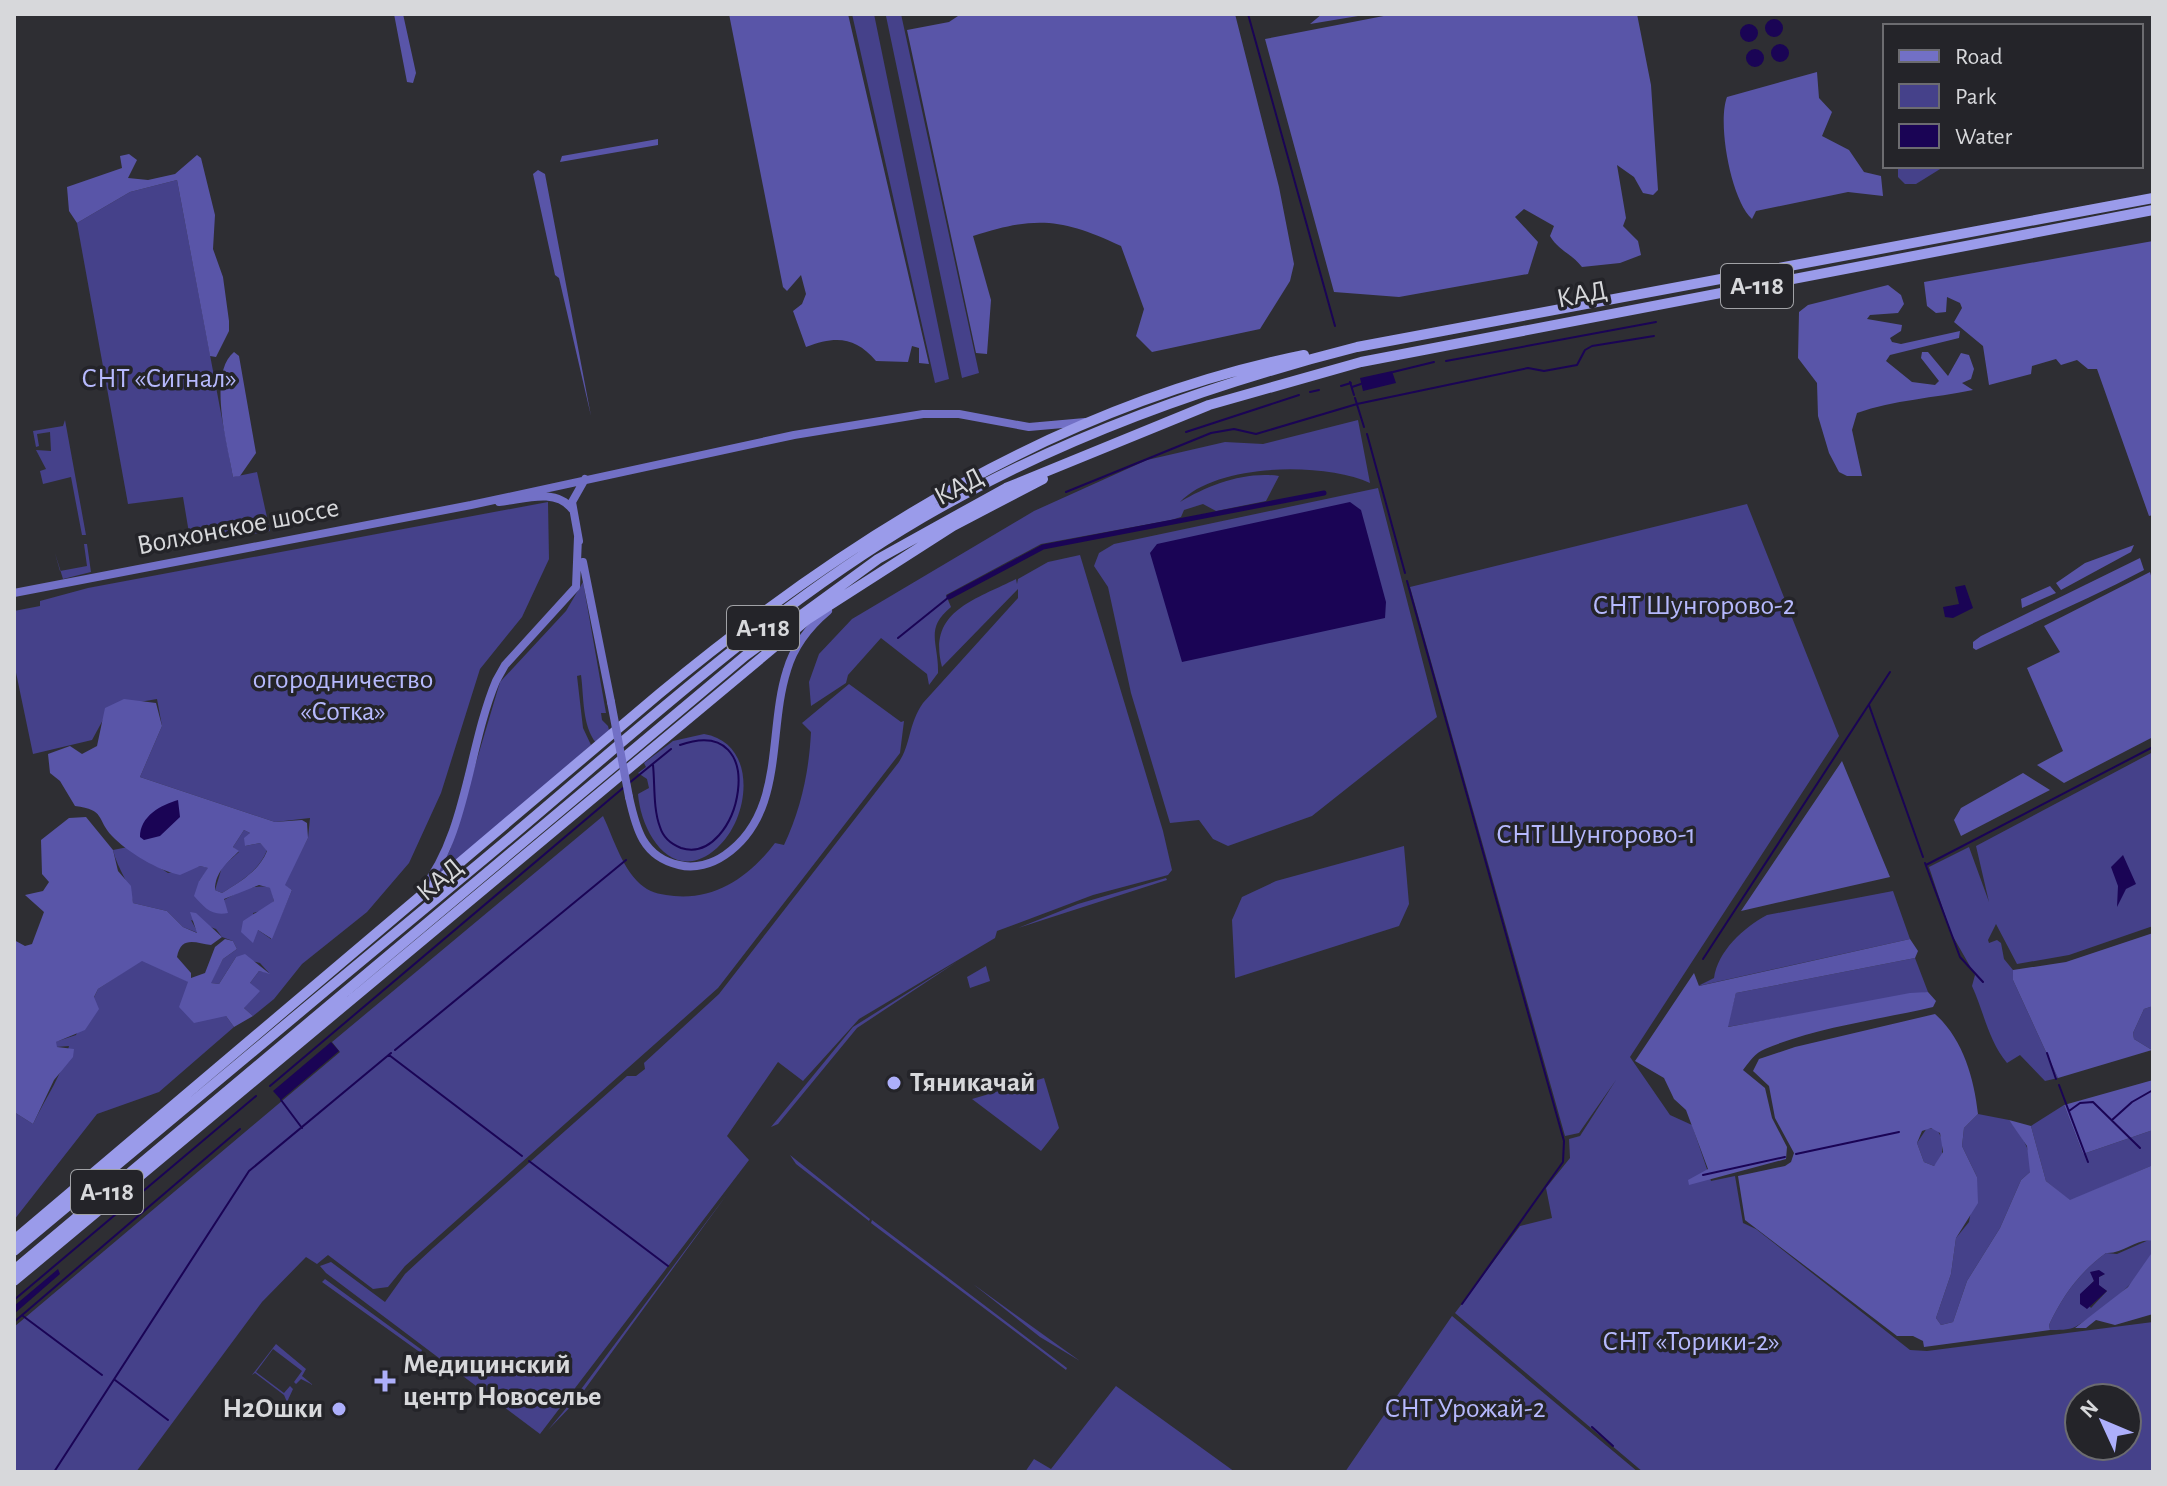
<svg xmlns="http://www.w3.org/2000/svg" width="2167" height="1486" viewBox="0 0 2167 1486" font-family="'Alegreya Sans',sans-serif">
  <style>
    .green { fill: #45418a; fill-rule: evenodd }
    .forest { fill: #5955a8; fill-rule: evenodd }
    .water { fill: #1a0455 }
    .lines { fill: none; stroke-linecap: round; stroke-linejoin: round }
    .stream { stroke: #1a0455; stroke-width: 2 }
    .canal { stroke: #1a0455; stroke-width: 5 }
    .secondary { stroke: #7270c6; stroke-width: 8 }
    .motorway { stroke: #9a9bea; stroke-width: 10 }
    .secondary-bridge { stroke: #7270c6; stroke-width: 8 }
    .poi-dot { fill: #adaffb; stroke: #242429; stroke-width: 3 }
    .labels { text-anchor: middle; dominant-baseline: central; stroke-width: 7; stroke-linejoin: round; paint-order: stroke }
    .shield { fill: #242429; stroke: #a1a2a6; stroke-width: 2 }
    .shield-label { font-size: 26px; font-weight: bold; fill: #d7d8db }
    .street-label { font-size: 28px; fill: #d7d8db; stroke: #242429 }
    .park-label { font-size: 28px; fill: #b6b9fd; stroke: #242429 }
    .poi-label { font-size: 28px; font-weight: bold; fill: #d7d8db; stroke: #242429; text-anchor: start }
  </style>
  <rect width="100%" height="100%" fill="#2e2e33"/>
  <!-- green -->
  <path class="green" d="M 852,14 L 874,14 L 949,379 L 935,383 Z
    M 901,14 L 979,373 L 962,378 L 886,16 Z
    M 1907,166 L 1945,166 L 1916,184 L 1905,184 L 1898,177 L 1898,169 Z
    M 177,180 L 233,477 L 257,472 L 270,531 L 191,545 L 183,497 L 128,504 L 77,223 L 130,192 Z
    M 65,420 L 86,535 L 82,535 L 71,477 L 43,484 L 40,471 L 46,469 L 36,450 L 51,451 L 50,432 L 37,434 L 39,446 L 36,447 L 33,431 L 63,426 Z
    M 1358,420 L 1370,483 C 1323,462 1217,463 1180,502 C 1208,485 1245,471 1279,476 L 1266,501 L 1216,511 L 1203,504 L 1184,510 L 1181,517 L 1171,520 L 1041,544 L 946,595 L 951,607 C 924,629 939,643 938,673 L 929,685 L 927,674 L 881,638 L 848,675 L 846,683 L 811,706 L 809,682 L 819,654 L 852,619 L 1034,511 L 1147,460 L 1225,442 L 1263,444 Z
    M 1378,488 L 1437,717 L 1312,816 L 1228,846 L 1213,839 L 1199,820 L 1170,823 L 1131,693 L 1108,587 L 1094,566 L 1099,553 L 1114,544 Z
    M 548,502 L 549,559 L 522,617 L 480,669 L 441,793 L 409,863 L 367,912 L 302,964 L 274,999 L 253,1016 L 244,1008 L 250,983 L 259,971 L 269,973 L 260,963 L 236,957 L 219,984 L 210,983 L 223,959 L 237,949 L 233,941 L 222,937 L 216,929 L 191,920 L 198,933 L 183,927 L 167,911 L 133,903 C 130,882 118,871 113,850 L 128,847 L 168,873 L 200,866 L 209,868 L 199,881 L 225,908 L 224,900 C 239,892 253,883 271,888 L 274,901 L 264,910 L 253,913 L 258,930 L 271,939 L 292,890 L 284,885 L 308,838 L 310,818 L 275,822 L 140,777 L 162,726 L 157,699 L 110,707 L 92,740 L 33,754 L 14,663 L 14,611 L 40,606 L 40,601 L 88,588 Z
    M 1747,504 L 1839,736 L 1630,1057 L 1670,1115 L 1692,1125 L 1711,1181 L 1735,1176 L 1743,1223 L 1756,1229 L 1910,1350 L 1927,1351 L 2153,1322 L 2153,1472 L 1643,1472 L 1455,1313 L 1520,1226 L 1552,1218 L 1546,1188 L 1570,1158 L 1569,1139 L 1580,1136 L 1616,1080 L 1579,1133 L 1565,1136 L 1410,587 ZM 2079,1398 L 2127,1398 L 2127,1446 L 2079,1446 Z
    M 84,544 L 87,544 L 91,572 L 63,579 L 55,553 L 60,571 L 87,566 Z
    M 1080,555 L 1163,831 L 1172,870 L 1168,875 L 1093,895 L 997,931 L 995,938 L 859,1019 L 803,1081 L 778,1062 L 727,1136 L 749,1160 L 540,1434 L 326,1273 L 320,1266 L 331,1262 L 385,1302 L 405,1274 L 433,1248 L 627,1076 L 636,1076 L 645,1069 L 644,1063 L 719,994 L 899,762 C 911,744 908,725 923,703 L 1018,598 L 1018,589 L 942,667 C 927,611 975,600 1016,579 L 1017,584 L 1018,579 L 1048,562 Z
    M 583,582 L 606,713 L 601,713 L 602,720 L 608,726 L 610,734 L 596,743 C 582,725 584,697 581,675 L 577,676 L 583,728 L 591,745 L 430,888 L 450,850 L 500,682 L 566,611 Z
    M 849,684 L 901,722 L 904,721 L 900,753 L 718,988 L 405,1266 L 388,1287 L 373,1289 L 328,1255 L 317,1264 L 306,1257 L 262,1302 L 136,1472 L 14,1472 L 14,1327 L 340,1052 L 332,1042 L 603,816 C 614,839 623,872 644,887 C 651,893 664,895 674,896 C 716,900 750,876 775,843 L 784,845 C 801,809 809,772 811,732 L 802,723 Z
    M 704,734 C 758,743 751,818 717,848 C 673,887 641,833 638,794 L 649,788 L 647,779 L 638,773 L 646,767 L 644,763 L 673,741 Z
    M 2153,752 L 2153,926 L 2069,955 L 2017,964 L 1996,924 L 1988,940 L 1989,943 L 1997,940 L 2001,943 L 2004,959 L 2013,970 L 2013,980 L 2058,1078 L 2045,1081 L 2020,1055 L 2007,1063 C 1988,1040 1984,1012 1972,986 L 1975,975 L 1951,933 L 1929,867 L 1969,847 L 1989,902 L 1976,846 Z
    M 244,830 L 250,833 L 245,846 L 260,843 L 267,850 C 259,871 240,882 222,893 L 215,890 L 222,867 L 239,852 L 233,847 Z
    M 1404,846 L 1409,904 L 1399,926 L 1235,978 L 1232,920 L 1242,897 L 1276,881 Z
    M 1166,878 L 1167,880 L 1018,928 L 1078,904 Z
    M 1893,891 L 1910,939 L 1698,986 L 1714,978 C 1718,951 1743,928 1767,915 Z
    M 1915,958 L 1928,992 L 1727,1027 L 1736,993 Z
    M 142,960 L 189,982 L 187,991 L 226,1016 L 234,1027 L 159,1092 L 97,1114 L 14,1220 L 14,1112 L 33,1124 C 46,1097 63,1074 69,1046 L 56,1047 L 55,1042 L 76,1035 L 98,989 Z
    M 958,961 L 857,1028 L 778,1124 L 771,1127 L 853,1027 Z
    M 986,966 L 990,981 L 970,988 L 967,977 Z
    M 2153,1006 L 2153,1050 L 2152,1050 L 2134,1039 L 2133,1033 L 2144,1009 Z
    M 1044,1078 L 1059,1128 L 1041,1151 L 972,1099 Z
    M 2064,1105 L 2083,1154 L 2153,1130 L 2153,1165 L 2070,1201 L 2046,1181 L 2031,1126 Z
    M 1978,1114 L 2009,1120 C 2022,1136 2033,1151 2030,1172 L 2021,1180 L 2000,1228 L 1967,1281 L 1953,1322 L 1941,1325 L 1936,1318 L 1951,1274 L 1956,1238 L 1969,1222 L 1977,1177 L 1962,1146 L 1964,1128 Z
    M 1927,1128 L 1937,1129 L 1942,1139 L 1942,1157 L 1934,1166 L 1924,1162 L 1917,1143 Z
    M 790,1155 L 870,1219 L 869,1221 L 796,1164 Z
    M 728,1193 L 577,1400 L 548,1430 L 573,1400 Z
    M 872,1220 L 1067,1368 L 1066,1370 L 871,1223 Z
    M 2151,1239 C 2163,1267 2097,1314 2075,1327 C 2069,1330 2058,1330 2050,1330 L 2049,1325 C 2063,1295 2079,1273 2106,1253 L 2117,1254 ZM 2105,1274 L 2099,1277 L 2098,1285 L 2107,1291 L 2091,1308 L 2080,1295 L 2094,1281 L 2093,1277 Z
    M 325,1279 L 422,1350 L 421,1353 L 322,1282 Z
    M 973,1284 L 1080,1361 L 1040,1337 Z
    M 1452,1316 L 1638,1472 L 1345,1472 Z
    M 276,1344 L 306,1369 L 302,1376 L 313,1385 L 301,1379 L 296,1384 L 294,1382 L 302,1371 L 273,1349 L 256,1372 L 284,1393 L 290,1386 L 293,1389 L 287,1402 L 284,1395 L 255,1373 L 252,1375 Z
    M 1116,1386 L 1235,1472 L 1025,1472 L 1034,1459 L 1051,1469 Z"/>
  <!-- forest -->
  <path class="forest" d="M 394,14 L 403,14 L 416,73 L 413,83 L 407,82 Z
    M 729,14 L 848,14 L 929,364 L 919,363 L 919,348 L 912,346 L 908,362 L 876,361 C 855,336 835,336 806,347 L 793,311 L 802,304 L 806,294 L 801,275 L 787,291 L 783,287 Z
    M 961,14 L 1235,14 L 1279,187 L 1294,264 L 1290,281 L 1260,329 L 1152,352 L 1136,336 L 1144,309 L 1121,246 C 1062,218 1035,216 973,236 L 991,300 L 987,354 L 976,353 L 907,30 L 949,22 Z
    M 1322,14 L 1370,14 L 1310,24 Z
    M 1394,14 L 1637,14 L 1651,85 L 1658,190 L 1653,195 L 1643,193 L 1634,177 L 1617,165 L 1626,218 L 1623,226 L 1638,241 L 1641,255 L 1620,263 L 1582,267 C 1572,254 1558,250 1550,236 L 1554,226 L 1524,209 L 1515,217 L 1538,242 L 1528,274 L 1399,297 L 1334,292 L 1265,39 Z
    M 1817,72 L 1819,98 L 1832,112 L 1822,136 L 1849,150 L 1864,172 L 1881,176 L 1883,196 L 1848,192 L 1756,211 L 1752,219 C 1731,200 1717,123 1727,97 Z
    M 658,139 L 658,145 L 560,162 L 562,156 Z
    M 129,154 L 137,160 L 128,178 L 148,180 L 175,174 L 197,155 L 201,158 L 215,215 L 213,249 L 223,277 L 229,321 L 229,331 L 216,357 L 210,356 L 177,180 L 130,192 L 77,223 L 69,211 L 67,187 L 122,168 L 120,156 Z
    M 538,170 L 545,174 L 591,416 L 559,278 L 555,275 L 533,174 Z
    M 2153,241 L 2153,515 L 2149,516 L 2097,369 L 2088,369 L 2077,360 L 2061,365 L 2056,359 L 2032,366 L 2031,374 L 1989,385 L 1983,346 L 1954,322 L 1962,308 L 1960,303 L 1947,297 L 1946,312 L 1936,313 L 1927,306 L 1924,282 Z
    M 1888,285 L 1901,295 L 1904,304 L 1898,313 L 1870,315 L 1867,319 L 1902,325 L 1901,331 L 1890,338 L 1892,342 L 1901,344 L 1960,331 L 1959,338 L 1890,355 L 1886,361 L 1912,382 L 1935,385 L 1939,381 L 1921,358 L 1922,352 L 1928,352 L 1948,376 L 1961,353 L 1969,355 L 1974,369 L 1971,379 L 1962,383 L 1973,390 C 1934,398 1894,400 1857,413 L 1852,430 L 1862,476 L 1847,476 L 1839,472 L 1829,453 L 1818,416 L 1817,383 L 1798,358 L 1799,312 L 1808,305 Z
    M 234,352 L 239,356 L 256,453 L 240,476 L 233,477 C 228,447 207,374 234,352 Z
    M 2134,545 L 2131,552 L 2061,590 L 2056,583 L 2085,563 Z
    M 2140,558 L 2144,570 C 2089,599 2032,623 1976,650 L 1973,648 L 1973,642 L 1981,636 Z
    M 2150,572 L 2153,583 L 2153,737 L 2064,783 L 2037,765 L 2063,751 L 2027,668 L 2060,652 L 2044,626 Z
    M 2050,586 L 2056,593 L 2022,608 L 2021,599 Z
    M 124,699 L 156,703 L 162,726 L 140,777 L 275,822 L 302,820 L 307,823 L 308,838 L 285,885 L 292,890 L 272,939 L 258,930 L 253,943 L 241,932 L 243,921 L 274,901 L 270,888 L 259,885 L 224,899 L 228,913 C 211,916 205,908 194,896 L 199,881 L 208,868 L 200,866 L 180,875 C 159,871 127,852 112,836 C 96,819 106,810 75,806 L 60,781 L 50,773 L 48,754 L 70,746 L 82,754 L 97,746 L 105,708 ZM 244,830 L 250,833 L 244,838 L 245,846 L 260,843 L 267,851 C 259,871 240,882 222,893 L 215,890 C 215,872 227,863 239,851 L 233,847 Z
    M 1842,761 L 1890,877 L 1741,911 Z
    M 2023,773 L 2050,790 L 1961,836 L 1954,820 L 1961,808 Z
    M 86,817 L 113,850 L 118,871 L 131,886 L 133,903 L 167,911 L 183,927 L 197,933 L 190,912 L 196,913 L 222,937 L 211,945 C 196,943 181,935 177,957 L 191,973 L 191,978 L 205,973 L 215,947 L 225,939 L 233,941 L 237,949 L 223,959 L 211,983 L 219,984 L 236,957 L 245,954 L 270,974 L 259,971 L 250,983 L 260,991 L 244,1008 L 253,1016 L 234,1027 L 226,1016 L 194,1023 L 179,1007 L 188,982 L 142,961 L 98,989 L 94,997 L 99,1009 L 85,1030 L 56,1042 L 57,1047 L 74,1049 L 73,1057 L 54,1080 L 33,1124 L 14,1112 L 14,940 L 25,946 L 32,944 L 44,912 L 25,895 L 43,891 L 49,882 L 42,874 L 41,840 L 69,818 Z
    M 2153,933 L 2153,1006 L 2144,1009 L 2133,1033 L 2134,1039 L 2152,1050 L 2058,1078 L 2013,980 L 2013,970 L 2066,962 Z
    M 1910,939 L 1918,951 L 1915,958 L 1736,993 L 1728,1027 L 1910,993 L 1928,992 L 1936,1001 L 1933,1007 C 1878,1020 1817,1027 1765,1049 C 1755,1053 1749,1062 1743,1070 L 1765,1088 L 1772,1118 L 1787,1147 L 1786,1159 L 1689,1185 L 1688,1180 L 1708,1169 L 1686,1110 L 1674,1099 L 1664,1078 L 1635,1061 L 1694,973 L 1699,986 Z
    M 1935,1014 C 1963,1039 1974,1078 1978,1114 L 1964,1128 L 1962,1146 L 1977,1177 L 1978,1203 L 1956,1238 L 1951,1274 L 1936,1318 L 1941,1325 L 1953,1322 L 1967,1281 L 2000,1228 L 2021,1180 L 2030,1172 L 2027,1146 L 2009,1120 L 2031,1126 L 2046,1181 L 2070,1200 L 2153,1165 L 2153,1241 C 2136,1238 2124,1254 2106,1253 C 2079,1273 2063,1295 2049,1325 L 2050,1330 L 1924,1347 L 1923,1341 L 1913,1336 L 1897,1336 L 1745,1220 L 1738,1176 L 1785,1166 L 1791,1162 L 1794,1153 L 1775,1118 L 1769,1086 L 1753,1071 L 1759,1059 L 1795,1047 ZM 1931,1128 L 1940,1133 L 1943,1152 L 1934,1166 L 1924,1162 L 1917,1143 L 1922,1131 Z
    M 2153,1080 L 2153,1130 L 2083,1154 L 2064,1105 Z
    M 2153,1251 L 2153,1314 L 2115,1325 L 2096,1320 L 2086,1328 L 2075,1328 L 2128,1287 Z"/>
  <!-- water -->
  <path class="water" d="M1765 28a9 9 0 1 1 18 0a9 9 0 1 1-18 0Z
    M1740 33a9 9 0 1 1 18 0a9 9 0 1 1-18 0Z
    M1771 53a9 9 0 1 1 18 0a9 9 0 1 1-18 0Z
    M1746 58a9 9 0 1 1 18 0a9 9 0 1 1-18 0Z
    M 1392,371 L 1396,383 L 1363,391 L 1360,378 Z
    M 1350,502 L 1361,510 L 1386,602 L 1385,618 L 1182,662 L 1150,553 L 1157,544 Z
    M 1965,585 L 1973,608 L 1953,618 L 1945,617 L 1943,607 L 1959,604 L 1955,587 Z
    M 178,800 L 180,817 L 160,836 L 144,840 L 140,837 C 140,816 161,805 178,800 Z
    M 2123,855 L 2136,884 L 2126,889 L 2117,907 L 2118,886 L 2111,867 Z
    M 331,1042 L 339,1051 L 281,1100 L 273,1091 Z
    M 58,1269 L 60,1274 L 14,1314 L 14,1306 Z
    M 2099,1270 L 2105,1274 L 2099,1277 L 2099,1285 L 2107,1291 L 2087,1309 L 2080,1304 L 2080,1294 L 2094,1281 L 2090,1272 Z"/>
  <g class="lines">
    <!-- stream -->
    <path class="stream" d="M 1248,14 L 1335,326
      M 1446,361 L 1656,322
      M 1393,372 L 1434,362
      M 1350,382 L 1354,395
      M 1341,386 L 1351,383
      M 1352,387 L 1361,384
      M 1310,392 L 1319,390
      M 1355,398 L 1364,427
      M 1186,432 L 1299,395
      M 1367,434 L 1405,573
      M 1066,492 L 1211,433 L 1234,429 L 1256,434 L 1357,404 L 1528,368 L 1544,371 L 1577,365 L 1585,350 L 1592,346 L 1654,336
      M 1407,581 L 1564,1141 L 1563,1162 L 1462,1304
      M 898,638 L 949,597
      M 1869,705 L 1923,857
      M 653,765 C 655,784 653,809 660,827 C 663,837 671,844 681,848 C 740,867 774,712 680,745
      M 628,784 L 671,749
      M 1925,863 L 1960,957 L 1983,982
      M 1926,865 L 2153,747
      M 1703,959 L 1890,672
      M 395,1050 L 626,860
      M 2047,1053 L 2056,1079
      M 389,1055 L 522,1156
      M 2059,1085 L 2088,1162
      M 270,1086 L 623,788
      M 281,1100 L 302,1128
      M 2069,1111 L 2080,1103 L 2093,1102 L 2140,1148
      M 2112,1120 L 2132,1102 L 2153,1090
      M 1796,1154 L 1899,1132
      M 529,1161 L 668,1266
      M 1703,1175 L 1785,1157
      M 14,1300 L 256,1096
      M 23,1316 L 102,1375
      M 14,1322 L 240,1129
      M 115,1380 L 168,1420
      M 1592,1427 L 1613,1446
      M 54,1472 L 249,1171 L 391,1053"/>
    <!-- canal -->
    <path class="canal" d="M 949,597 L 1043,547 L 1324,493"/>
    <!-- secondary -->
    <path class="secondary" d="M 499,502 C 522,500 555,487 572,509
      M 579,541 L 572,502 L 585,479
      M 583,562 L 611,702
      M 14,593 L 471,505 L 794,435 L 923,414 L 959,414 L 1029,427 L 1085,422
      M 629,797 C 636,829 643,857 679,865 C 695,869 712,864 725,855 C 786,813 767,732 787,670 C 794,646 809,627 828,611
      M 421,891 C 467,834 468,748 496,681 L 505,665 L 576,587 L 578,537"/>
    <!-- motorway -->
    <path class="motorway" d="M 14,1240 L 659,694 C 847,538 1061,404 1304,355
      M 14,1251 C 169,1120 326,991 482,861 C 624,743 762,612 922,518 C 1057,439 1207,385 1357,347 L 2153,198
      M 14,1270 L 745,656 L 878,559 L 1006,488 L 1209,405 L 1361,362 L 2153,210
      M 14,1281 L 808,619 L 953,526 L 1043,479"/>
    <!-- secondary-bridge -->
    <path class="secondary-bridge" d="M 611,702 L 629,797"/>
  </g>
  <!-- markers -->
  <g class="poi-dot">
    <circle cx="894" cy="1083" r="8"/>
    <path d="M381 1369h8v8h8v8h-8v8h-8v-8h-8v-8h8z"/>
    <circle cx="339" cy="1409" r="8"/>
  </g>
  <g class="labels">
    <!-- shield labels -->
    <g class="shield">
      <rect x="1721" y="264" width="72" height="44" rx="6"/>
      <rect x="727" y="606" width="72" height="44" rx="6"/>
      <rect x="71" y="1170" width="72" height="44" rx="6"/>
    </g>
    <g class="shield-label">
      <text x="1757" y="286">А-118</text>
      <text x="763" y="628">А-118</text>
      <text x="107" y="1192">А-118</text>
    </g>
    <!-- street labels -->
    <g class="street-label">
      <text transform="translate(1582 295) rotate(-11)">КАД</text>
      <text transform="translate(959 487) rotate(-28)">КАД</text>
      <text transform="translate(238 527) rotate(-11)">Волхонское шоссе</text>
      <text transform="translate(440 880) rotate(-40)">КАД</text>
    </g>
    <!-- park labels -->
    <g class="park-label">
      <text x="159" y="379">СНТ «Сигнал»</text>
      <text x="1694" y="606">СНТ Шунгорово-2</text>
      <text x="343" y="680">огородничество<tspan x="343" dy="32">«Сотка»</tspan></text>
      <text x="1596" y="835">СНТ Шунгорово-1</text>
      <text x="1691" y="1342">СНТ «Торики-2»</text>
      <text x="1465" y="1409">СНТ Урожай-2</text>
    </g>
    <!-- poi labels -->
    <g class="poi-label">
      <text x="910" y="1083">Тяникачай</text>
      <text x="403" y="1365">Медицинский<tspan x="403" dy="32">центр Новоселье</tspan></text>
      <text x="323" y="1409" text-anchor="end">H2Oшки</text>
    </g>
  </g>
  <!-- border -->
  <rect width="2167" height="1486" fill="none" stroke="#d7d8db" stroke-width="32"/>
  <!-- legend -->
  <rect x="1883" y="24" width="260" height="144" fill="#242429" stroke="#6c6c70" stroke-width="2"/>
  <rect x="1899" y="50" width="40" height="12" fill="#7270c6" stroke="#6c6c70" stroke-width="2"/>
  <text x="1955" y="64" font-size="24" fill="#d7d8db">Road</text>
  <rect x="1899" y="84" width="40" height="24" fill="#45418a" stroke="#6c6c70" stroke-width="2"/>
  <text x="1955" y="104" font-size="24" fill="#d7d8db">Park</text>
  <rect x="1899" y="124" width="40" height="24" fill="#1a0455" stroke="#6c6c70" stroke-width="2"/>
  <text x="1955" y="144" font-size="24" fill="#d7d8db">Water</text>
  <!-- north arrow -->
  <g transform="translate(2103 1422) rotate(314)"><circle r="38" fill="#242429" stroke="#6c6c70" stroke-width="2"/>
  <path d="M0-6L14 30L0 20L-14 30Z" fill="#adaffb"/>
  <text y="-12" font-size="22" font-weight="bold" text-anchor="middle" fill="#d7d8db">N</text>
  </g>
</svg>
